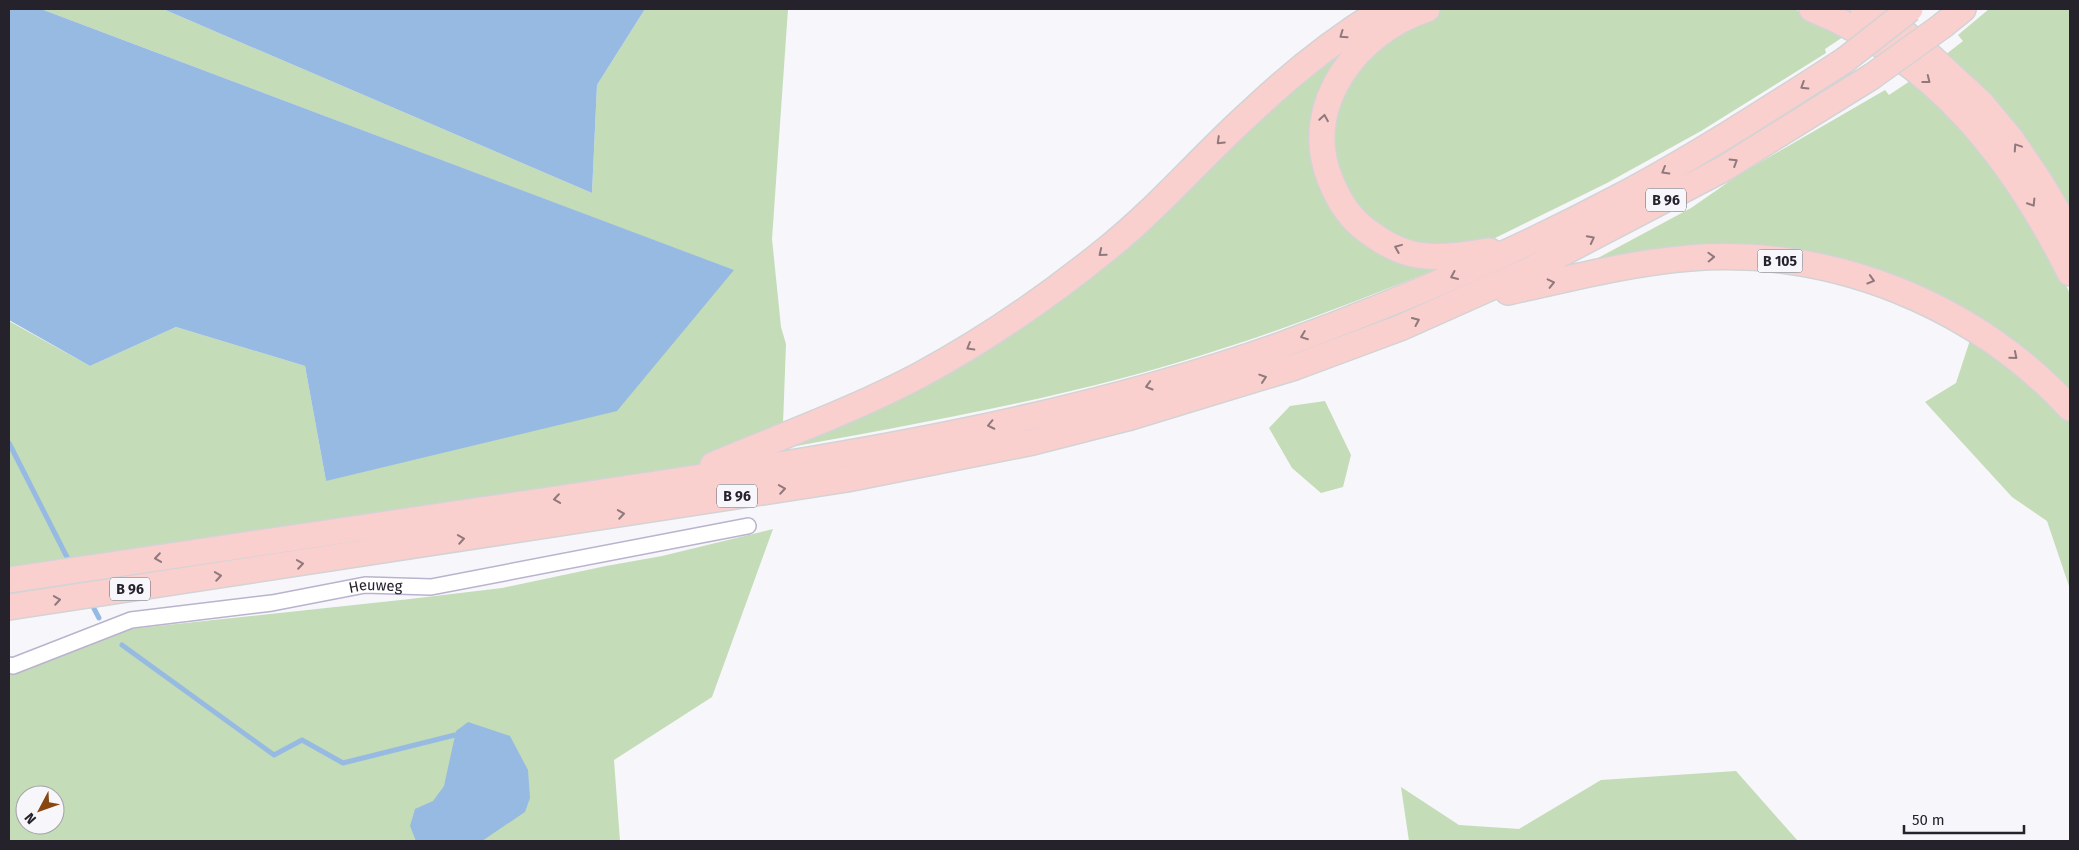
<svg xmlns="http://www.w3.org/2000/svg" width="2079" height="850" viewBox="0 0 2079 850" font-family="'Fira Sans',sans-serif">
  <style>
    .green { fill: #c4dcb7; fill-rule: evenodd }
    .water { fill: #97bae3 }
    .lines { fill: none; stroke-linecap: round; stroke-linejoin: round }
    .stream { stroke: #97bae3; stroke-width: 5 }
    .minor-casing { stroke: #bab3cd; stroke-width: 18 }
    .trunk-casing { stroke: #d3d3d5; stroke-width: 28 }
    .minor { stroke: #fff; stroke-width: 15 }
    .trunk { stroke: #fad0ce; stroke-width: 25 }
    .trunk-bridge-casing { stroke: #d3d3d5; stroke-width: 28; stroke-linecap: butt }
    .trunk-bridge { stroke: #fad0ce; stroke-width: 25 }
    .oneway { stroke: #90797d }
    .labels { text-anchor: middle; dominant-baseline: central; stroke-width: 4; stroke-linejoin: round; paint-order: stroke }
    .shield { fill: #f7f6fb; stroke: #64626a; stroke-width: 1 }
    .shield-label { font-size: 14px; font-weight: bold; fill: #25222c }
    .street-label { font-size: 15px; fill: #25222c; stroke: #f7f6fb }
  </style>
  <rect width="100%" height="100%" fill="#f7f6fb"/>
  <!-- green -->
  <path class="green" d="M 41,9 L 163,9 L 592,193 L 597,85 L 645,9 L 788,9 L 772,239 L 781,327 L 786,344 L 783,424 L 675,481 L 9,578 L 9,321 L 90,366 L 176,327 L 305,366 L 326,481 L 733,270 Z
    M 1441,9 L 1794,9 L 1823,22 L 1846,35 L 1825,49 L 1826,53 L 1701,131 L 1607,183 L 1485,243 L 1424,250 L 1360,221 L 1327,149 L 1345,76 L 1416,20 Z
    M 1989,9 L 2070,9 L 2070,224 L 1940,59 L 1963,41 L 1958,35 Z
    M 1351,38 L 1338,63 L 1324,190 L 1437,266 L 1437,269 C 1367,297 1296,325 1224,348 C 1073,398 915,424 759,453 L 953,365 Z
    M 1913,79 L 1995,164 L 2054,260 L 2070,294 L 2070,401 L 2056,384 L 1840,265 L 1570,273 L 1691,208 L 1740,174 L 1885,90 L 1889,95 Z
    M 1974,328 L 2070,408 L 2070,589 L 2047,521 L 2012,497 L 1925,402 L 1956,383 Z
    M 1325,401 L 1351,455 L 1343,487 L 1321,493 L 1292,468 L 1269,428 L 1290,406 Z
    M 773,529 L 712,697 L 614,760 L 620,841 L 9,841 L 9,669 L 40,662 L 129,629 L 410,599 L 502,588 L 606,566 L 662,556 ZM 25,795 L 55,795 L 55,825 L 25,825 Z
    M 1736,771 L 1798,841 L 1409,841 L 1401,787 L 1459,825 L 1519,829 L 1601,780 Z"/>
  <!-- water -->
  <path class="water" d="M 9,9 L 41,9 L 734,270 L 617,411 L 326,481 L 305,366 L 176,327 L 90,366 L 9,320 Z
    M 163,9 L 645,9 L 597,85 L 592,193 Z
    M 468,722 L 510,736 L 528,770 L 530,798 L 525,812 L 482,841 L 416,841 L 410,826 L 415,809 L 433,801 L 444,786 L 456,731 Z"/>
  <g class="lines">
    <!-- stream -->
    <path class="stream" d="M 9,443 L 71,565
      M 90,601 L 99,618
      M 122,645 L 274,755 L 302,740 L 343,763 L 455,735"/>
    <defs>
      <g id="minor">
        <path id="s1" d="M 9,665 L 13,666 L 131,620 L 272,603 L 365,585 L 431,587 L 748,526"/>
      </g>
      <path id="trunk" d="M 1427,9 C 1358,31 1300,105 1330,179 C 1337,197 1346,213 1361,226 C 1377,239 1398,252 1418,255 C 1442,259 1466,254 1490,251
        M 1812,9 C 1935,59 2012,157 2070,273
        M 1863,9 L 1907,35 L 1981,103 L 2011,139 L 2042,185 L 2070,233
        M 1942,26 L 1963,9
        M 1508,292 C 1568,279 1628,263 1690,258 C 1832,247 1973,304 2070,408
        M 713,465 C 782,436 854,410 920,375 C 987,339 1049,296 1108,248 C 1159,207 1202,156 1251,112 C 1292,73 1336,38 1384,9
        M 9,580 C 207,551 405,521 603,492 C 833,458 1065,422 1284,344 C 1399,302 1513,253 1621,196 C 1698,155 1772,107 1845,60
        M 9,607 L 847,479 L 1033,442 L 1127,418 L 1295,367 L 1400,328 L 1530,270 L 1723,169 L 1871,77"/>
    </defs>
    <!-- minor casing -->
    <use href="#minor" class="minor-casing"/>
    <!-- trunk casing -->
    <use href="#trunk" class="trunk-casing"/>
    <!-- minor -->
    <use href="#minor" class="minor"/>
    <!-- trunk -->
    <use href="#trunk" class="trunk"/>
    <defs>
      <path id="trunk-bridge" d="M 1845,60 L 1910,9
        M 1871,77 L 1942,26"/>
    </defs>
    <!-- trunk-bridge casing -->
    <use href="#trunk-bridge" class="trunk-bridge-casing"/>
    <!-- trunk-bridge -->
    <use href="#trunk-bridge" class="trunk-bridge"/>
  </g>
  <!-- one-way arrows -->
  <defs><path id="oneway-chevron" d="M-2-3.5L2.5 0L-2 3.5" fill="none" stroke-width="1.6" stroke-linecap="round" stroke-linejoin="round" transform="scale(1.25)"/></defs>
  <g class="oneway">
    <use href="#oneway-chevron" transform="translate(1343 35) rotate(145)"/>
    <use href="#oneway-chevron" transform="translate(1927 80) rotate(38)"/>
    <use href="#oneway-chevron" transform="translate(1804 86) rotate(148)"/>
    <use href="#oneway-chevron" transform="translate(1324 118) rotate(-81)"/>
    <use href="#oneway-chevron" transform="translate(1220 141) rotate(136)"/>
    <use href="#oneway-chevron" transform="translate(2017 147) rotate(-124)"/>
    <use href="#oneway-chevron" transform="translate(1734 162) rotate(-32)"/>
    <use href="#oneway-chevron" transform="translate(1665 171) rotate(150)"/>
    <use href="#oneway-chevron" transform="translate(2032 203) rotate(58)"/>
    <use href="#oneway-chevron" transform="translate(1591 239) rotate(-27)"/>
    <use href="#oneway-chevron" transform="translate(1398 248) rotate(-158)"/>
    <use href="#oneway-chevron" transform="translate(1102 253) rotate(141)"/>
    <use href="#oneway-chevron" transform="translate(1711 257) rotate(-2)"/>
    <use href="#oneway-chevron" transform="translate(1454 276) rotate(156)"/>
    <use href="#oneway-chevron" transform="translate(1871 280) rotate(17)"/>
    <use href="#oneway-chevron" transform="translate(1551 283) rotate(-13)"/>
    <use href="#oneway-chevron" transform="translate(1416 321) rotate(-24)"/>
    <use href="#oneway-chevron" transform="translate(1304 336) rotate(159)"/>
    <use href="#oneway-chevron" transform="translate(970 347) rotate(150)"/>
    <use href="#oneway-chevron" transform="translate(2014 356) rotate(40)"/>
    <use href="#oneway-chevron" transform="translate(1263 378) rotate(-18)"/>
    <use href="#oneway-chevron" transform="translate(1149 386) rotate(164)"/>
    <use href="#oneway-chevron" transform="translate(991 425) rotate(168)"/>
    <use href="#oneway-chevron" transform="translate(782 489) rotate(-9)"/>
    <use href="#oneway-chevron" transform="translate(557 499) rotate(172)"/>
    <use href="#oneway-chevron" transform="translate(621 514) rotate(-9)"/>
    <use href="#oneway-chevron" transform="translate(461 539) rotate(-9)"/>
    <use href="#oneway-chevron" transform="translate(158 558) rotate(172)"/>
    <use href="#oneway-chevron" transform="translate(300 564) rotate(-8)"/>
    <use href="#oneway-chevron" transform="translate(218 576) rotate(-9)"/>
    <use href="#oneway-chevron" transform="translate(57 600) rotate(-9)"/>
  </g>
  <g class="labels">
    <!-- shield labels -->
    <g class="shield">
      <rect x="1646" y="188.5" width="40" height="23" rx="4"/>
      <rect x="1757.5" y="249.5" width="45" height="23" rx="4"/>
      <rect x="717" y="484.5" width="40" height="23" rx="4"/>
      <rect x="110" y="577.5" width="40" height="23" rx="4"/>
    </g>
    <g class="shield-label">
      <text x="1666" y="200">B 96</text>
      <text x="1780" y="261">B 105</text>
      <text x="737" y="496">B 96</text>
      <text x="130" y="589">B 96</text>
    </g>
    <!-- street labels -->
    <g class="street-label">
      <text stroke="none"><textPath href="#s1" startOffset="378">Heuweg</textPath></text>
    </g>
  </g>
  <!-- border -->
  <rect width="2079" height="850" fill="none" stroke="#25222c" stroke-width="20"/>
  <!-- north arrow -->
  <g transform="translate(40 810) rotate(229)"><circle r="24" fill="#f7f6fb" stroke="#a3a1a8"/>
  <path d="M0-4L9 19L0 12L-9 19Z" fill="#874711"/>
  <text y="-8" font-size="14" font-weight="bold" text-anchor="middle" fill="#25222c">N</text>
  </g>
  <!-- scale -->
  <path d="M1904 825v8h120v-8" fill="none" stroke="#25222c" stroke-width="2.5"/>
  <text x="1912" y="825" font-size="15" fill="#25222c" stroke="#f7f6fb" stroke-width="4" paint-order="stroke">50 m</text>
</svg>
